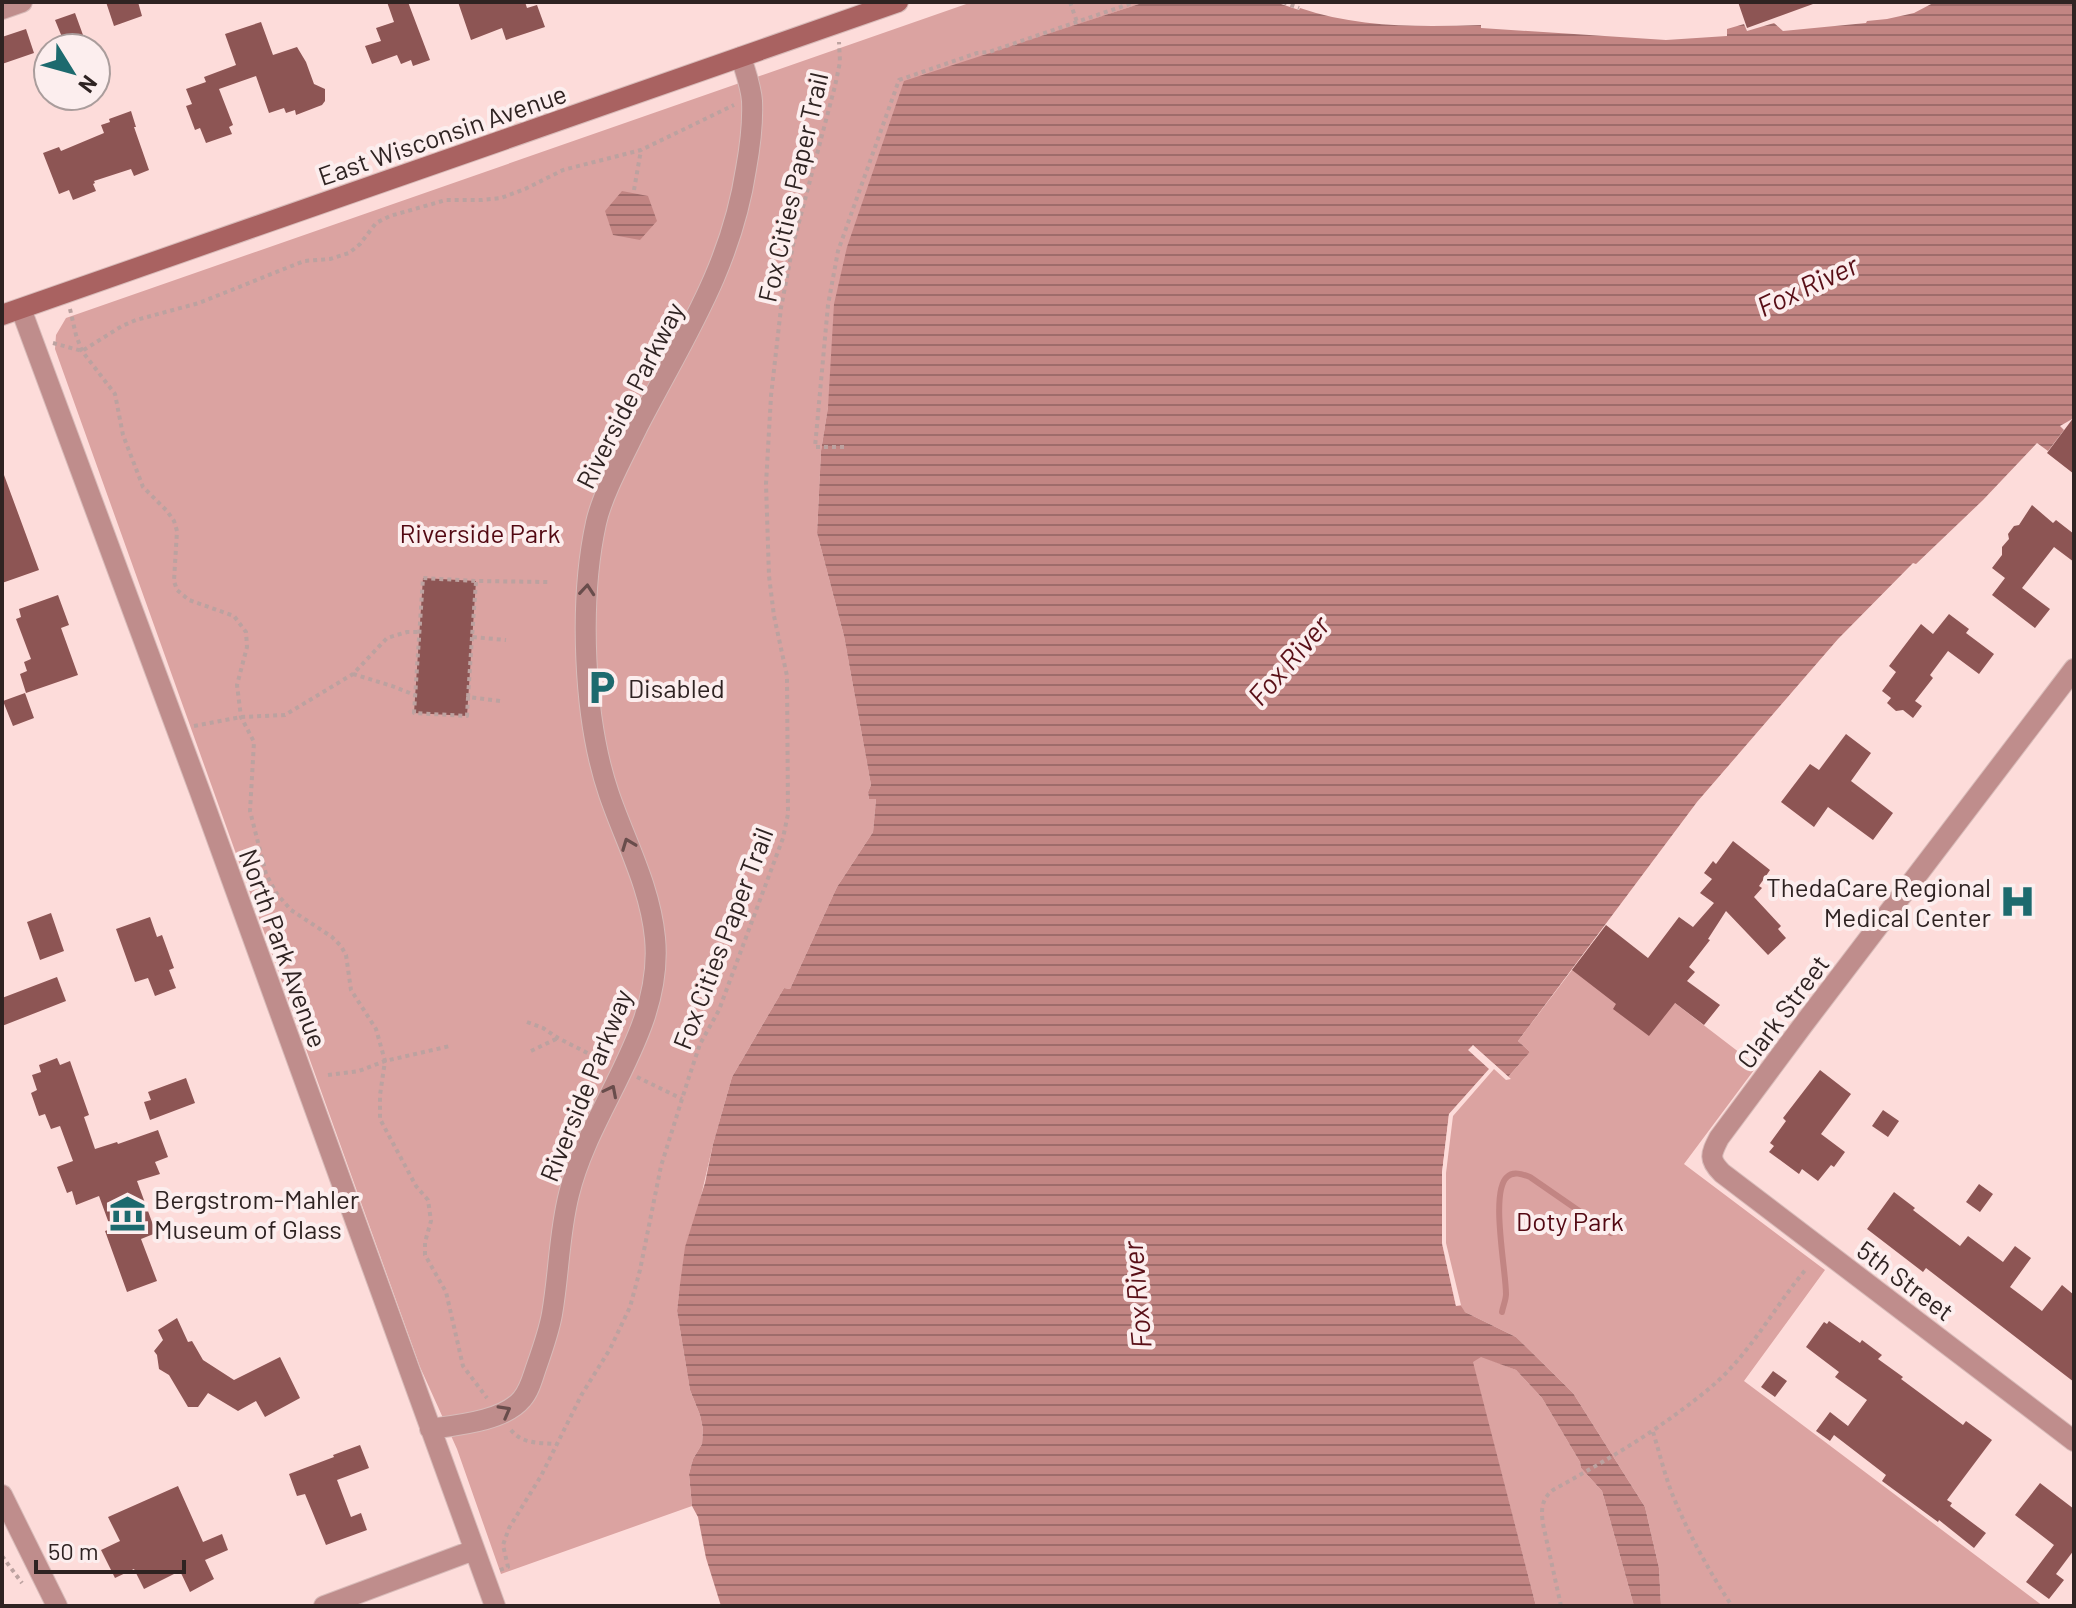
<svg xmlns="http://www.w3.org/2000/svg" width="2076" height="1608" viewBox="0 0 2076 1608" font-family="Barlow,sans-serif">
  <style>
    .park { fill: #dba3a1 }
    .water { fill: url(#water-rules) }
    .pier { fill: #fddcda }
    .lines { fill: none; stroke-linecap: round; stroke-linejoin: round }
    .stream { stroke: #c28583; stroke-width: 6 }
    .building { fill: #8d5554 }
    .minor-casing { stroke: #d8bbb9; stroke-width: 22 }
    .secondary-casing { stroke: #d8bbb9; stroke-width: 22 }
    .path { stroke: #bca2a0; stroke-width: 4; stroke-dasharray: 4 4; stroke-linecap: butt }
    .minor { stroke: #bf8d8c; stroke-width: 20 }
    .secondary { stroke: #a96261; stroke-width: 20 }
    .oneway { stroke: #694d4c }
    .labels { text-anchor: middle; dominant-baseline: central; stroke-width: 8; stroke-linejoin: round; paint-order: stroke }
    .street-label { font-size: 26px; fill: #2f2322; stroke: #fceeee }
    .park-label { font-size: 26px; fill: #530812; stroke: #fceeee }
    .poi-label { font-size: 26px; fill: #2f2322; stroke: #fceeee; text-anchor: start }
    .water-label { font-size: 28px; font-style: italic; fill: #590f17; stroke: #fceeee }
  </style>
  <defs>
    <pattern id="water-rules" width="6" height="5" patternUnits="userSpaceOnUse" patternTransform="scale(2)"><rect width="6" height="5" fill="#c28583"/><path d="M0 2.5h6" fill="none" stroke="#9e6c6b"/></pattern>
  </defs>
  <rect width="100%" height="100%" fill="#fddcda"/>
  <!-- park -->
  <path class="park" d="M 972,2 L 1145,2 L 980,57 L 828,407 L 821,451 L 817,533 L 844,636 L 871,785 L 868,792 L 869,799 L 876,799 L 873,832 L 837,887 L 790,989 L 784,988 L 732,1077 L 713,1144 L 679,1292 L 677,1311 L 690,1390 L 700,1415 L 703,1429 L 702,1444 L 693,1459 L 689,1474 L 692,1506 L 501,1574 L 457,1449 L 420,1367 L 55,349 L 56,335 L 66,318 Z
    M 1594,941 L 1757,1066 L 1684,1164 L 1825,1270 L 1744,1381 L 2043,1606 L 1661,1606 L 1659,1568 L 1645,1507 L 1573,1393 L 1516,1337 L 1465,1312 L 1456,1306 L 1442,1243 L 1449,1114 L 1494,1063 L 1509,1076 L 1530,1052 L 1518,1041 Z
    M 1481,1356 L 1516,1370 L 1542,1398 L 1580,1462 L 1581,1468 L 1602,1491 L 1634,1606 L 1536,1606 L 1472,1361 Z"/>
  <!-- water -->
  <path class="water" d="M 1145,2 L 1275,2 L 1299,10 L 1300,8 C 1358,28 1421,27 1481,25 L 1481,28 L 1666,40 L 1727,36 L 1727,29 L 1744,24 L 1747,31 L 1774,23 L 1783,31 L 1866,23 L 1867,21 L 1887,19 L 1914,13 L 1935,2 L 2074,2 L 2074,418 L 2060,426 L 2064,430 L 2048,451 L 2037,443 L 1983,500 L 1916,564 L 1913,563 L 1838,639 L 1697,802 L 1518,1041 L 1530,1052 L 1508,1077 L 1494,1064 L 1449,1114 L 1442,1173 L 1442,1243 L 1456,1306 L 1461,1306 L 1465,1312 L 1516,1337 L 1573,1393 L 1645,1507 L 1659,1568 L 1661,1606 L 1634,1606 L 1602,1491 L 1581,1468 L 1580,1462 L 1542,1398 L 1516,1370 L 1481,1357 L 1473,1362 L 1536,1606 L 721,1606 L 706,1558 L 698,1517 L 692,1506 L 689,1474 L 693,1459 L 702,1444 L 703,1429 L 700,1415 L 690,1390 L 677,1311 L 679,1292 L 685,1247 L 705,1183 L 713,1144 L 732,1077 L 784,988 L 790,989 L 837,887 L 873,832 L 876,799 L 869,799 L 868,792 L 871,785 L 844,636 L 817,533 L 821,451 L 828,407 L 834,304 L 847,247 L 904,81 Z
    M 622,191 L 648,196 L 657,221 L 640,240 L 613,235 L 605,211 Z"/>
  <!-- pier -->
  <path class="pier" d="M 1473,1045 L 1511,1079 L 1506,1080 L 1494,1069 L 1453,1116 L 1446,1173 L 1446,1243 L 1461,1305 L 1456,1306 L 1442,1243 L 1442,1173 L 1449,1114 L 1489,1069 L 1468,1050 Z"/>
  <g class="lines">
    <!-- stream -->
    <path class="stream" d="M 1502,1312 C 1503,1306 1506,1300 1506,1294 C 1506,1270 1490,1192 1507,1177 C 1513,1171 1522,1174 1530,1177 L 1611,1233"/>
  </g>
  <!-- building -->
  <path class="building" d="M 106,2 L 138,2 L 142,16 L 114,26 Z
    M 387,2 L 408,2 L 430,60 L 413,66 L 411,60 L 401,64 L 397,55 L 372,64 L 365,46 L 381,41 L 376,28 L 394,22 Z
    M 458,2 L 525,2 L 527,8 L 537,5 L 545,27 L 506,40 L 502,28 L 471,40 Z
    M 1738,2 L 1812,2 L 1813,4 L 1747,28 Z
    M 75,13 L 83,35 L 64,42 L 55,20 Z
    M 261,22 L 273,55 L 297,47 L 306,62 L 314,84 L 325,89 L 325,101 L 322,105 L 296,115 L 295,110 L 286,113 L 284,108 L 269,113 L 256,76 L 219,89 L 233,125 L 229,127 L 232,134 L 206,143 L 200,128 L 195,130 L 186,106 L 192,104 L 186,89 L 206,82 L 204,77 L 236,65 L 225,34 Z
    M 26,29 L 34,53 L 2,64 L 2,37 Z
    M 131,111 L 136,127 L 134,127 L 149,170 L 134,176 L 131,169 L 94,181 L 95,183 L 93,184 L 96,191 L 73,200 L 69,190 L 59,194 L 43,153 L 59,147 L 61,151 L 104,133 L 101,125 L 110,122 L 109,119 Z
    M 2074,417 L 2074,474 L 2047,453 Z
    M 4,475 L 39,570 L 2,583 L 2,476 Z
    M 2032,505 L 2053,523 L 2056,520 L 2074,534 L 2074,562 L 2054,547 L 2022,588 L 2050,609 L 2035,628 L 1992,595 L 2005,578 L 1992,568 L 2002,555 L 2002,547 L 2009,539 L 2008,534 L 2014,526 L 2019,525 Z
    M 423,578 L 476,581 L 467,716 L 414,713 Z
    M 58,595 L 69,625 L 61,628 L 78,675 L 26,693 L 20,674 L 27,671 L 24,662 L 31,659 L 16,619 L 21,617 L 19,609 Z
    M 1949,614 L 1969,629 L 1966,633 L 1994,654 L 1979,674 L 1948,651 L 1930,675 L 1933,678 L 1915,701 L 1922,706 L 1913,718 L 1903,710 L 1896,711 L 1887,703 L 1891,698 L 1882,691 L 1896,672 L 1889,666 L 1921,624 L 1933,634 Z
    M 25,693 L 34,718 L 13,726 L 3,701 Z
    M 1846,734 L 1871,753 L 1851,781 L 1893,813 L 1873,840 L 1828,807 L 1814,827 L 1781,802 L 1810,764 L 1819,770 Z
    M 1733,841 L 1770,870 L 1759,886 L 1762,888 L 1754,897 L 1781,926 L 1778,929 L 1786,938 L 1768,955 L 1726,911 L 1708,939 L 1710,940 L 1689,967 L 1695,972 L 1687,981 L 1720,1005 L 1704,1025 L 1675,1003 L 1649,1036 L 1613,1009 L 1616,1004 L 1572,970 L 1606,925 L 1648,958 L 1679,917 L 1693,927 L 1714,903 L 1700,893 L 1712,879 L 1704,873 L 1713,861 L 1716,864 Z
    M 51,913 L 64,951 L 40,960 L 27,922 Z
    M 150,917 L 157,937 L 162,935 L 174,968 L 169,970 L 176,988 L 155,996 L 148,978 L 135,982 L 116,929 Z
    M 57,977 L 66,1001 L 2,1026 L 2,998 Z
    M 57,1058 L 60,1065 L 70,1061 L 89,1115 L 84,1117 L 95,1149 L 117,1142 L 118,1144 L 158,1130 L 168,1157 L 155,1162 L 160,1174 L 137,1181 L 156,1233 L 141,1239 L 157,1281 L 127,1292 L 105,1231 L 111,1229 L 99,1196 L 76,1205 L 72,1191 L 67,1193 L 57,1167 L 73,1161 L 60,1126 L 51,1129 L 45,1114 L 39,1116 L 31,1093 L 37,1090 L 32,1075 L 41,1072 L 39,1065 Z
    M 1820,1070 L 1851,1094 L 1821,1134 L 1845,1152 L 1834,1167 L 1831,1165 L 1818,1181 L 1802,1169 L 1799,1174 L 1769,1152 L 1774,1146 L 1770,1143 L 1786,1121 L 1783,1118 Z
    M 186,1078 L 195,1103 L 150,1120 L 144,1102 L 151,1100 L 148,1092 Z
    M 1883,1110 L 1899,1121 L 1888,1137 L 1872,1126 Z
    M 1979,1184 L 1993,1194 L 1980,1212 L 1966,1202 Z
    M 1894,1192 L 1915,1208 L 1913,1210 L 1960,1246 L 1968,1236 L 2003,1262 L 2015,1246 L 2031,1258 L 2010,1287 L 2042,1311 L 2062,1285 L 2074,1295 L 2074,1382 L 1926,1268 L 1923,1272 L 1867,1229 Z
    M 177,1318 L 188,1342 L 192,1341 L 203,1360 L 234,1380 L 280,1357 L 300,1398 L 265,1417 L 256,1401 L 238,1411 L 208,1393 L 198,1407 L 188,1407 L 169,1375 L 159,1369 L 157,1355 L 154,1351 L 163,1340 L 158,1330 Z
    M 1829,1321 L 1860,1343 L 1862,1340 L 1882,1355 L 1878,1359 L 1903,1377 L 1901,1379 L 1963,1425 L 1966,1421 L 1992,1440 L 1947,1500 L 1952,1503 L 1950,1506 L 1986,1533 L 1974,1548 L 1939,1520 L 1938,1522 L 1882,1481 L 1886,1475 L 1834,1435 L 1830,1441 L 1816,1431 L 1830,1412 L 1848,1426 L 1867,1400 L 1835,1377 L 1839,1372 L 1806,1347 L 1824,1322 L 1827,1324 Z
    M 1773,1371 L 1787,1381 L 1775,1397 L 1761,1387 Z
    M 360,1445 L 369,1468 L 337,1480 L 351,1517 L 361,1513 L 367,1530 L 326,1545 L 305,1494 L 297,1496 L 289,1474 L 334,1457 L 333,1455 Z
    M 2040,1483 L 2074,1509 L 2074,1550 L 2056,1574 L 2064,1580 L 2049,1599 L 2026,1582 L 2054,1545 L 2015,1515 Z
    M 178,1486 L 203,1542 L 222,1534 L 228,1550 L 205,1560 L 214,1579 L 190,1592 L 180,1571 L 144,1589 L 134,1569 L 115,1578 L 101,1550 L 120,1541 L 108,1517 Z"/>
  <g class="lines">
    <defs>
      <path id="minor" d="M 2,9 L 22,2
        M 21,309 L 200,792 L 495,1606
        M 2074,669 L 1803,1025 L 1719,1138 C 1711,1154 1708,1159 1722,1173 L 2074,1441
        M 430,1429 C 458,1425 504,1421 522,1399 C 530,1390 533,1376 537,1365 C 543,1348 549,1331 552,1314 C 559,1274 559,1233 569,1194 C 590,1107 664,1031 655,938 C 650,886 625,841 609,794 C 583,718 579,601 596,523 C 602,495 625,453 638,426 C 683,339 731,268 746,169 C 750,147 753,123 752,101 C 751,86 745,71 741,57
        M 2,1495 L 57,1606
        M 324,1606 L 474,1550"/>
      <path id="secondary" d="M 2,315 L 898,2"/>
    </defs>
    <!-- minor casing -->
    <use href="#minor" class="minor-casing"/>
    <!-- secondary casing -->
    <use href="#secondary" class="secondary-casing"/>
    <!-- path -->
    <path class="path" d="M 1070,2 L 1077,22
      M 1283,2 L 1299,8
      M 634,190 L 641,150
      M 70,309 L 76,335 L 82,351 L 115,394 L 123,435 L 143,487 L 167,511 L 174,521 L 177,531 L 174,581 L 177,590 L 189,600 L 234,616 L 246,632 L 247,647 L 237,685 L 241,717 L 254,742 L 250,811 L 266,874 L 277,894 L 291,910 L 332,937 L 341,946 L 346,955 L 351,990 L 376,1029 L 385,1061 L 380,1095 L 380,1119 L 416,1186 L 428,1200 L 431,1221 L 425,1242 L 425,1255 L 446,1292 L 463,1366 L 487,1398
      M 53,343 L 82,351 L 122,326 L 136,320 L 199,303 L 304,261 L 330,259 L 349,253 L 360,244 L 376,223 L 390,216 L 446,200 L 482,200 L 501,198 L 525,189 L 563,170 L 641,150 L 734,105
      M 844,447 L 815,447 L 828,305 L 838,251 L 899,80 L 977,53 L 989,52 L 1135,2
      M 476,582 L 472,637 L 506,640
      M 353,674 L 392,686 L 415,695
      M 468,697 L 472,637
      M 500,701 L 468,697 L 467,716 L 414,713 L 423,578 L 476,581 L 548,582
      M 194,726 L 241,717 L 285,715 L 353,674 L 387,638 L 407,632 L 419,632
      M 527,1022 L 543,1028 L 558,1038 L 607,1063
      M 531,1051 L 558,1038
      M 328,1075 L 359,1071 L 385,1061 L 450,1046
      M 637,1077 L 682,1099
      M 511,1430 C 522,1444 540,1443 556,1444
      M 1653,1432 C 1659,1451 1664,1472 1671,1491 C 1687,1531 1708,1570 1732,1606
      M 2,1556 L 22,1583
      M 500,1570 L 508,1567 L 503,1545 L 509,1528 L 541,1476 L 582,1394 L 610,1349 L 630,1307 L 640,1270 L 661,1166 L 688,1080 L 700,1044 L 719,1010 L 783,838 L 788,814 L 787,676 L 774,616 L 769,576 L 766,484 L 771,396 L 781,308 L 793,245 L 835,86 L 840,62 L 839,42
      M 1561,1606 L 1543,1524 C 1541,1511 1541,1499 1553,1490 C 1598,1465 1642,1440 1683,1409 C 1699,1397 1715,1385 1729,1370 C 1759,1338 1779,1301 1807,1268"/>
    <!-- minor -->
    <use href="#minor" class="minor"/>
    <!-- secondary -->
    <use href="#secondary" class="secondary"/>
  </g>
  <!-- one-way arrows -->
  <defs><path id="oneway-chevron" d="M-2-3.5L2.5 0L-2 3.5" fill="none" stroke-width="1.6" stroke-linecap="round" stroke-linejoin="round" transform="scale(2)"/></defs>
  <g class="oneway">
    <use href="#oneway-chevron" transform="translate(587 590) rotate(-85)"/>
    <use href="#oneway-chevron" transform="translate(628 844) rotate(-111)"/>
    <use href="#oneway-chevron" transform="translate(611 1091) rotate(-63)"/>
    <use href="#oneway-chevron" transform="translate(505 1411) rotate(-29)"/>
  </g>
  <!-- icons -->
  <defs>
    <symbol id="parking-bare" viewBox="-9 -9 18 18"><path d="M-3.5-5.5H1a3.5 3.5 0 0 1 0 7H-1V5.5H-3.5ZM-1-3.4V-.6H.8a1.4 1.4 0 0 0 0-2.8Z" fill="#1d6a6e" stroke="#fceeee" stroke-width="2.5" paint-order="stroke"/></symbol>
    <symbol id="hospital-bare" viewBox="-9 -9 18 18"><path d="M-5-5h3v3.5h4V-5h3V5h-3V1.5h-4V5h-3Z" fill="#1d6a6e" stroke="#fceeee" stroke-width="2.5" paint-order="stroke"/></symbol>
    <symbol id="museum-bare" viewBox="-9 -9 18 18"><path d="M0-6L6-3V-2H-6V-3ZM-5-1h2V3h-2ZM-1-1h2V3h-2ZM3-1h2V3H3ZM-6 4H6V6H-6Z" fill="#1d6a6e" stroke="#fceeee" stroke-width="2.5" paint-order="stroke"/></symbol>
  </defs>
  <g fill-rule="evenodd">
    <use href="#parking-bare" x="576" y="662" width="51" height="51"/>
    <use href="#hospital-bare" x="1992" y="876" width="51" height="51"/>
    <use href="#museum-bare" x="102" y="1188" width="51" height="51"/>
  </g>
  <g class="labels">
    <!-- street labels -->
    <g class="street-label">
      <text transform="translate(442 134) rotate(-19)">East Wisconsin Avenue</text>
      <text transform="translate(792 187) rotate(-77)">Fox Cities Paper Trail</text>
      <text transform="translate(629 395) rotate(-63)">Riverside Parkway</text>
      <text transform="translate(722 938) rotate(-69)">Fox Cities Paper Trail</text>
      <text transform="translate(284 948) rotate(70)">North Park Avenue</text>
      <text transform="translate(1782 1011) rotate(-53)">Clark Street</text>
      <text transform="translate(585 1085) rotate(-68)">Riverside Parkway</text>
      <text transform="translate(1906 1280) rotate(37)">5th Street</text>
    </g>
    <!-- park labels -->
    <g class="park-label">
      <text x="480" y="532">Riverside Park</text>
      <text x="1570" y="1220">Doty Park</text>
    </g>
    <!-- poi labels -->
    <g class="poi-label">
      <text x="628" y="687">Disabled</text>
      <text x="1991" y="886" text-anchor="end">ThedaCare Regional<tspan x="1991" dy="30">Medical Center</tspan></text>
      <text x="154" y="1198">Bergstrom-Mahler<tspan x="154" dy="30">Museum of Glass</tspan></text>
    </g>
    <!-- water labels -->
    <g class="water-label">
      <text transform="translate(1807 285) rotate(-25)">Fox River</text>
      <text transform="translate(1288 660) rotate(-49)">Fox River</text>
      <text transform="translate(1136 1295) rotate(-95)">Fox River</text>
    </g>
  </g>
  <!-- border -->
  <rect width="2076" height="1608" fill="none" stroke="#2f2322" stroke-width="8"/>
  <!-- north arrow -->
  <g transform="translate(72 72) rotate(127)"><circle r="38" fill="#fceeee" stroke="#aa9d9c" stroke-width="2"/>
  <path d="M0-6L14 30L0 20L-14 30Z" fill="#1d6a6e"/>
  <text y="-12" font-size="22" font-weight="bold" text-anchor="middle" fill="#2f2322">N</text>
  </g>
  <!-- scale -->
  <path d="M36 1560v12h148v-12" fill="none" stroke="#2f2322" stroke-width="4"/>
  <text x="48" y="1560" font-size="24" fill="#2f2322" stroke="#fceeee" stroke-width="6" paint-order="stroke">50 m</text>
</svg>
